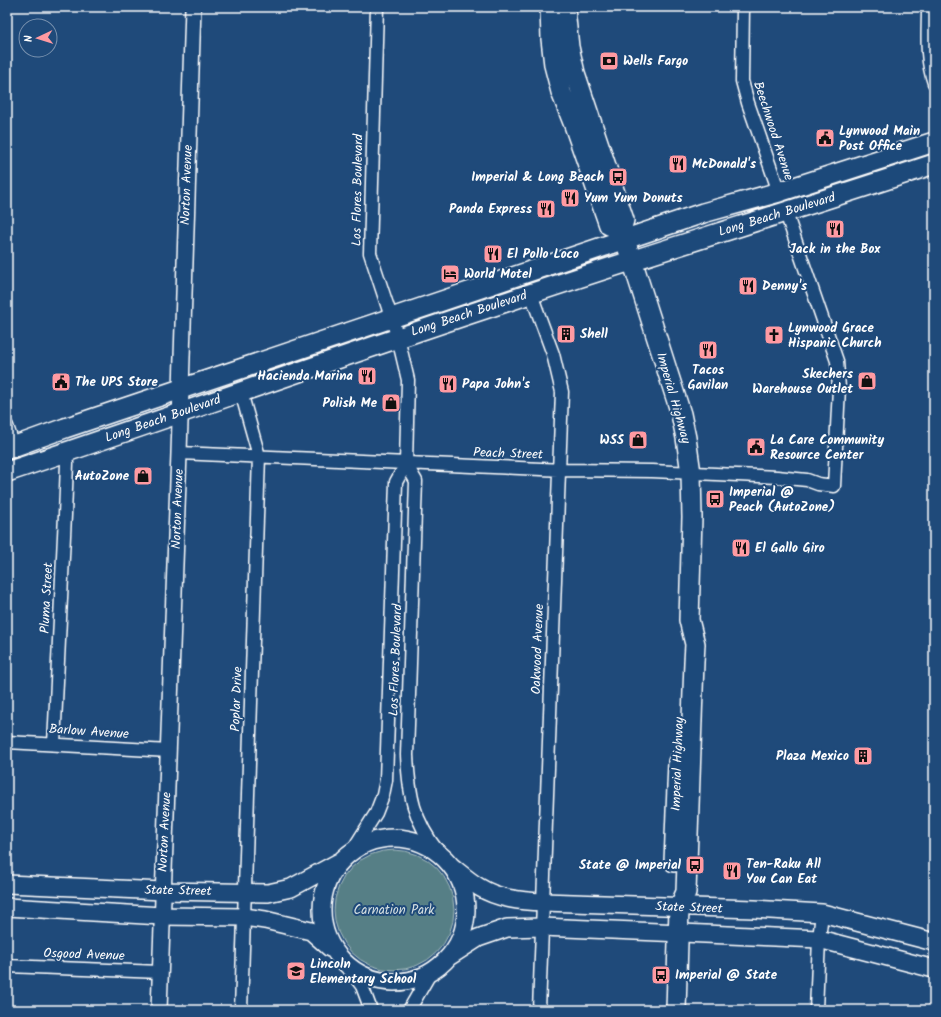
<svg xmlns="http://www.w3.org/2000/svg" width="941" height="1017" viewBox="0 0 941 1017" font-family="Kalam,sans-serif">
  <style>
    .green { fill: #577f86; stroke: #abbfc2 }
    .lines { fill: none; stroke-linecap: round; stroke-linejoin: round }
    .minor-casing { stroke: #fff; stroke-width: 15 }
    .tertiary-casing { stroke: #fff; stroke-width: 18 }
    .secondary-casing { stroke: #fff; stroke-width: 20 }
    .primary-casing { stroke: #fff; stroke-width: 22 }
    .minor { stroke: #1f4a7a; stroke-width: 12 }
    .tertiary { stroke: #1f4a7a; stroke-width: 15 }
    .secondary { stroke: #1f4a7a; stroke-width: 17 }
    .primary { stroke: #1f4a7a; stroke-width: 19 }
    .labels { text-anchor: middle; dominant-baseline: central; stroke-width: 4; stroke-linejoin: round; paint-order: stroke }
    .poi-label { font-size: 13px; font-weight: bold; fill: #fff; stroke: #1f4a7a; text-anchor: start }
    .street-label { font-size: 13px; fill: #fff; stroke: #1f4a7a }
    .park-label { font-size: 13px; fill: #d5dfe1; stroke: #1f4a7a }
  </style>
  <rect width="100%" height="100%" fill="#1f4a7a"/>
  <filter id="ink" filterUnits="userSpaceOnUse"><feTurbulence type="fractalNoise" baseFrequency=".025" numOctaves="2"/><feDisplacementMap in="SourceGraphic" scale="8" xChannelSelector="R" yChannelSelector="G"/><feConvolveMatrix kernelMatrix="1 2 1 2 8 2 1 2 1" color-interpolation-filters="sRGB"/></filter>
  <g filter="url(#ink)">
    <!-- green -->
    <path class="green" d="M334 910a60 60 0 1 1 120 0a60 60 0 1 1-120 0Z"/>
    <g class="lines">
      <defs>
        <path id="minor" d="M 743,7 L 742,81 L 748,103 L 779,192
          M 928,7 C 928,34 925,57 934,83
          M 531,294 L 553,354 L 562,392 L 539,1010
          M 7,426 L 14,447
          M 179,453 L 563,470 L 652,471 L 777,477 L 807,480 L 818,484 L 834,486 L 839,388 L 837,361 L 786,213
          M 406,464 L 416,481 L 407,755 C 409,795 413,820 439,853
          M 7,742 L 169,751
          M 54,744 L 65,515 L 67,463 L 65,453
          M 352,851 L 376,813 L 383,795 L 386,780 L 396,482 L 406,464 L 408,380 L 398,338 L 370,253 L 377,7
          M 346,965 L 362,986 L 371,1010
          M 7,966 L 160,972
          M 241,1010 L 259,456 L 241,392
          M 409,1010 L 431,972
          M 816,1010 L 819,939 L 822,913"/>
        <path id="tertiary" d="M 159,1010 L 179,453 L 193,7"/>
        <path id="secondary" d="M322 910a72 72 0 1 1 144 0a72 72 0 1 1-144 0Z
          M 451,866 C 460,873 469,881 479,887 C 498,899 521,901 543,902 L 754,909 L 822,913 L 934,942
          M 7,884 L 163,891 L 268,893 L 291,888 L 339,862
          M 7,907 L 162,916 L 244,917 L 265,920 L 311,931 L 330,948
          M 450,956 L 478,938 L 507,928 L 542,927 L 819,939 L 934,969"/>
        <path id="primary" d="M 551,7 L 550,8 L 551,39 L 554,65 L 561,92 L 574,125 L 609,225 L 621,230
          M 563,7 L 565,9 L 569,47 L 575,73 L 624,220 L 621,230 L 632,260 L 681,414 L 686,438 L 691,473 L 692,517 L 689,620 L 695,644 L 694,662 L 686,892 L 679,908 L 676,1010
          M 7,449 L 65,428 L 703,213 L 779,192 L 934,142
          M 7,472 C 175,416 341,356 509,301 C 650,253 793,211 934,164
          M 674,862 L 678,762"/>
      </defs>
      <!-- minor casing -->
      <use href="#minor" class="minor-casing"/>
      <!-- tertiary casing -->
      <use href="#tertiary" class="tertiary-casing"/>
      <!-- secondary casing -->
      <use href="#secondary" class="secondary-casing"/>
      <!-- primary casing -->
      <use href="#primary" class="primary-casing"/>
      <!-- minor -->
      <use href="#minor" class="minor"/>
      <!-- tertiary -->
      <use href="#tertiary" class="tertiary"/>
      <!-- secondary -->
      <use href="#secondary" class="secondary"/>
      <!-- primary -->
      <use href="#primary" class="primary"/>
    </g>
  </g>
  <!-- icons -->
  <defs>
    <symbol id="bank-square" viewBox="-11 -11 22 22"><rect x="-9" y="-9" width="18" height="18" rx="4" fill="#ff9aa2" stroke="#1f4a7a"/><path d="M-6-4H6V4H-6ZM0-2.3a2.3 2.3 0 1 0 0 4.6a2.3 2.3 0 1 0 0-4.6Z" fill="#111"/></symbol>
    <symbol id="civic-square" viewBox="-11 -11 22 22"><rect x="-9" y="-9" width="18" height="18" rx="4" fill="#ff9aa2" stroke="#1f4a7a"/><path d="M-.6-6.5H3V-4.5H.6V-3L4-1V1h2V6H-6V1h2V-1L-.6-3ZM-1.2 2.5V6h2.4V2.5Z" fill="#111"/></symbol>
    <symbol id="restaurant-square" viewBox="-11 -11 22 22"><rect x="-9" y="-9" width="18" height="18" rx="4" fill="#ff9aa2" stroke="#1f4a7a"/><path d="M-5-6h1v4h1v-4h1v4h1v-4h1v5L-1.5 .5V6h-2V.5L-5-1ZM5-6V6H3V1.5H1.5Q1.5-4 5-6Z" fill="#111"/></symbol>
    <symbol id="bus-square" viewBox="-11 -11 22 22"><rect x="-9" y="-9" width="18" height="18" rx="4" fill="#ff9aa2" stroke="#1f4a7a"/><path d="M-5-6H5V4H4V6H2V4H-2V6H-4V4H-5ZM-3.5-4V0h7V-4ZM-3.5 1.2v1.5H-2V1.2ZM2 1.2v1.5H3.5V1.2Z" fill="#111"/></symbol>
    <symbol id="hotel-square" viewBox="-11 -11 22 22"><rect x="-9" y="-9" width="18" height="18" rx="4" fill="#ff9aa2" stroke="#1f4a7a"/><path d="M-6-4.5h1.5V1H6V5H4.5V3h-9V5H-6ZM-4 0a1.8 1.8 0 1 1 3.6 0ZM.5 0V-2.5h3Q6-2.5 6 0Z" fill="#111"/></symbol>
    <symbol id="building-square" viewBox="-11 -11 22 22"><rect x="-9" y="-9" width="18" height="18" rx="4" fill="#ff9aa2" stroke="#1f4a7a"/><path d="M-4-6H4V6H1V3H-1V6H-4ZM-2.5-4.3h1.7v1.8h-1.7ZM.8-4.3h1.7v1.8H.8ZM-2.5-1h1.7V.8h-1.7ZM.8-1h1.7V.8H.8Z" fill="#111"/></symbol>
    <symbol id="church-square" viewBox="-11 -11 22 22"><rect x="-9" y="-9" width="18" height="18" rx="4" fill="#ff9aa2" stroke="#1f4a7a"/><path d="M-1.2-6h2.4v3.5h3.3v2.4h-3.3V6h-2.4V-.1h-3.3v-2.4h3.3Z" fill="#111"/></symbol>
    <symbol id="shop-square" viewBox="-11 -11 22 22"><rect x="-9" y="-9" width="18" height="18" rx="4" fill="#ff9aa2" stroke="#1f4a7a"/><path d="M-5-2.5h2.3a2.7 3.5 0 0 1 5.4 0H5L5.5 6h-11ZM-1.5-2.5h3a1.5 2.3 0 0 0-3 0Z" fill="#111"/></symbol>
    <symbol id="school-square" viewBox="-11 -11 22 22"><rect x="-9" y="-9" width="18" height="18" rx="4" fill="#ff9aa2" stroke="#1f4a7a"/><path d="M0-5L7-2L0 1L-7-2ZM-4 1L0 2.5L4 1V4Q0 6-4 4Z" fill="#111"/></symbol>
  </defs>
  <g fill-rule="evenodd">
    <use href="#bank-square" x="598" y="50" width="22" height="22"/>
    <use href="#civic-square" x="814" y="127" width="22" height="22"/>
    <use href="#restaurant-square" x="667" y="153" width="22" height="22"/>
    <use href="#bus-square" x="607" y="166" width="22" height="22"/>
    <use href="#restaurant-square" x="559" y="187" width="22" height="22"/>
    <use href="#restaurant-square" x="535" y="198" width="22" height="22"/>
    <use href="#restaurant-square" x="824" y="218" width="22" height="22"/>
    <use href="#restaurant-square" x="482" y="243" width="22" height="22"/>
    <use href="#hotel-square" x="439" y="263" width="22" height="22"/>
    <use href="#restaurant-square" x="737" y="275" width="22" height="22"/>
    <use href="#building-square" x="555" y="323" width="22" height="22"/>
    <use href="#church-square" x="763" y="324" width="22" height="22"/>
    <use href="#restaurant-square" x="697" y="339" width="22" height="22"/>
    <use href="#restaurant-square" x="356" y="365" width="22" height="22"/>
    <use href="#shop-square" x="856" y="370" width="22" height="22"/>
    <use href="#civic-square" x="50" y="371" width="22" height="22"/>
    <use href="#restaurant-square" x="437" y="373" width="22" height="22"/>
    <use href="#shop-square" x="380" y="392" width="22" height="22"/>
    <use href="#shop-square" x="627" y="429" width="22" height="22"/>
    <use href="#civic-square" x="745" y="436" width="22" height="22"/>
    <use href="#shop-square" x="132" y="465" width="22" height="22"/>
    <use href="#bus-square" x="704" y="488" width="22" height="22"/>
    <use href="#restaurant-square" x="730" y="537" width="22" height="22"/>
    <use href="#building-square" x="852" y="745" width="22" height="22"/>
    <use href="#bus-square" x="684" y="854" width="22" height="22"/>
    <use href="#restaurant-square" x="721" y="860" width="22" height="22"/>
    <use href="#school-square" x="285" y="960" width="22" height="22"/>
    <use href="#bus-square" x="650" y="964" width="22" height="22"/>
  </g>
  <g class="labels">
    <!-- poi labels -->
    <g class="poi-label">
      <text x="623" y="61">Wells Fargo</text>
      <text x="839" y="131">Lynwood Main<tspan x="839" dy="15">Post Office</tspan></text>
      <text x="692" y="164">McDonald's</text>
      <text x="604" y="177" text-anchor="end">Imperial &amp; Long Beach</text>
      <text x="584" y="198">Yum Yum Donuts</text>
      <text x="532" y="209" text-anchor="end">Panda Express</text>
      <text x="835" y="249" text-anchor="middle">Jack in the Box</text>
      <text x="507" y="254">El Pollo Loco</text>
      <text x="464" y="274">World Motel</text>
      <text x="762" y="286">Denny's</text>
      <text x="788" y="328">Lynwood Grace<tspan x="788" dy="15">Hispanic Church</tspan></text>
      <text x="580" y="334">Shell</text>
      <text x="708" y="370" text-anchor="middle">Tacos<tspan x="708" dy="15">Gavilan</tspan></text>
      <text x="853" y="374" text-anchor="end">Skechers<tspan x="853" dy="15">Warehouse Outlet</tspan></text>
      <text x="353" y="376" text-anchor="end">Hacienda Marina</text>
      <text x="75" y="382">The UPS Store</text>
      <text x="462" y="384">Papa John's</text>
      <text x="377" y="403" text-anchor="end">Polish Me</text>
      <text x="624" y="440" text-anchor="end">WSS</text>
      <text x="770" y="440">La Care Community<tspan x="770" dy="15">Resource Center</tspan></text>
      <text x="129" y="476" text-anchor="end">AutoZone</text>
      <text x="729" y="492">Imperial @<tspan x="729" dy="15">Peach (AutoZone)</tspan></text>
      <text x="755" y="548">El Gallo Giro</text>
      <text x="849" y="756" text-anchor="end">Plaza Mexico</text>
      <text x="746" y="864">Ten-Raku All<tspan x="746" dy="15">You Can Eat</tspan></text>
      <text x="681" y="865" text-anchor="end">State @ Imperial</text>
      <text x="310" y="964">Lincoln<tspan x="310" dy="15">Elementary School</tspan></text>
      <text x="675" y="975">Imperial @ State</text>
    </g>
    <!-- street labels -->
    <g class="street-label">
      <text transform="translate(773 131) rotate(72)">Beechwood Avenue</text>
      <text transform="translate(187 185) rotate(-88)">Norton Avenue</text>
      <text transform="translate(358 190) rotate(-89)">Los Flores Boulevard</text>
      <text transform="translate(777 215) rotate(-17)">Long Beach Boulevard</text>
      <text transform="translate(469 314) rotate(-18)">Long Beach Boulevard</text>
      <text transform="translate(673 398) rotate(74)">Imperial Highway</text>
      <text transform="translate(163 419) rotate(-19)">Long Beach Boulevard</text>
      <text transform="translate(508 454) rotate(2)">Peach Street</text>
      <text transform="translate(178 509) rotate(-88)">Norton Avenue</text>
      <text transform="translate(47 598) rotate(-87)">Pluma Street</text>
      <text transform="translate(538 649) rotate(-88)">Oakwood Avenue</text>
      <text transform="translate(396 660) rotate(-88)">Los Flores Boulevard</text>
      <text transform="translate(237 699) rotate(-88)">Poplar Drive</text>
      <text transform="translate(89 732) rotate(4)">Barlow Avenue</text>
      <text transform="translate(678 764) rotate(-88)">Imperial Highway</text>
      <text transform="translate(165 832) rotate(-87)">Norton Avenue</text>
      <text transform="translate(178 891) rotate(1)">State Street</text>
      <text transform="translate(689 908) rotate(2)">State Street</text>
      <text transform="translate(84 955) rotate(2)">Osgood Avenue</text>
    </g>
    <!-- park labels -->
    <g class="park-label">
      <text x="394" y="910">Carnation Park</text>
    </g>
  </g>
  <!-- margin -->
  <rect width="941" height="1017" fill="none" stroke="#1f4a7a" stroke-width="24"/>
  <rect x="12" y="12" width="917" height="993" fill="none" stroke="#fff" stroke-width="1.5" filter="url(#ink)"/>
  <!-- north arrow -->
  <g transform="translate(38 38) rotate(266)"><circle r="19" fill="#1f4a7a" stroke="#7992af"/>
  <path d="M0-3L7 15L0 10L-7 15Z" fill="#ff9aa2"/>
  <text y="-6" font-size="11" font-weight="bold" text-anchor="middle" fill="#ffffff">N</text>
  </g>
</svg>
